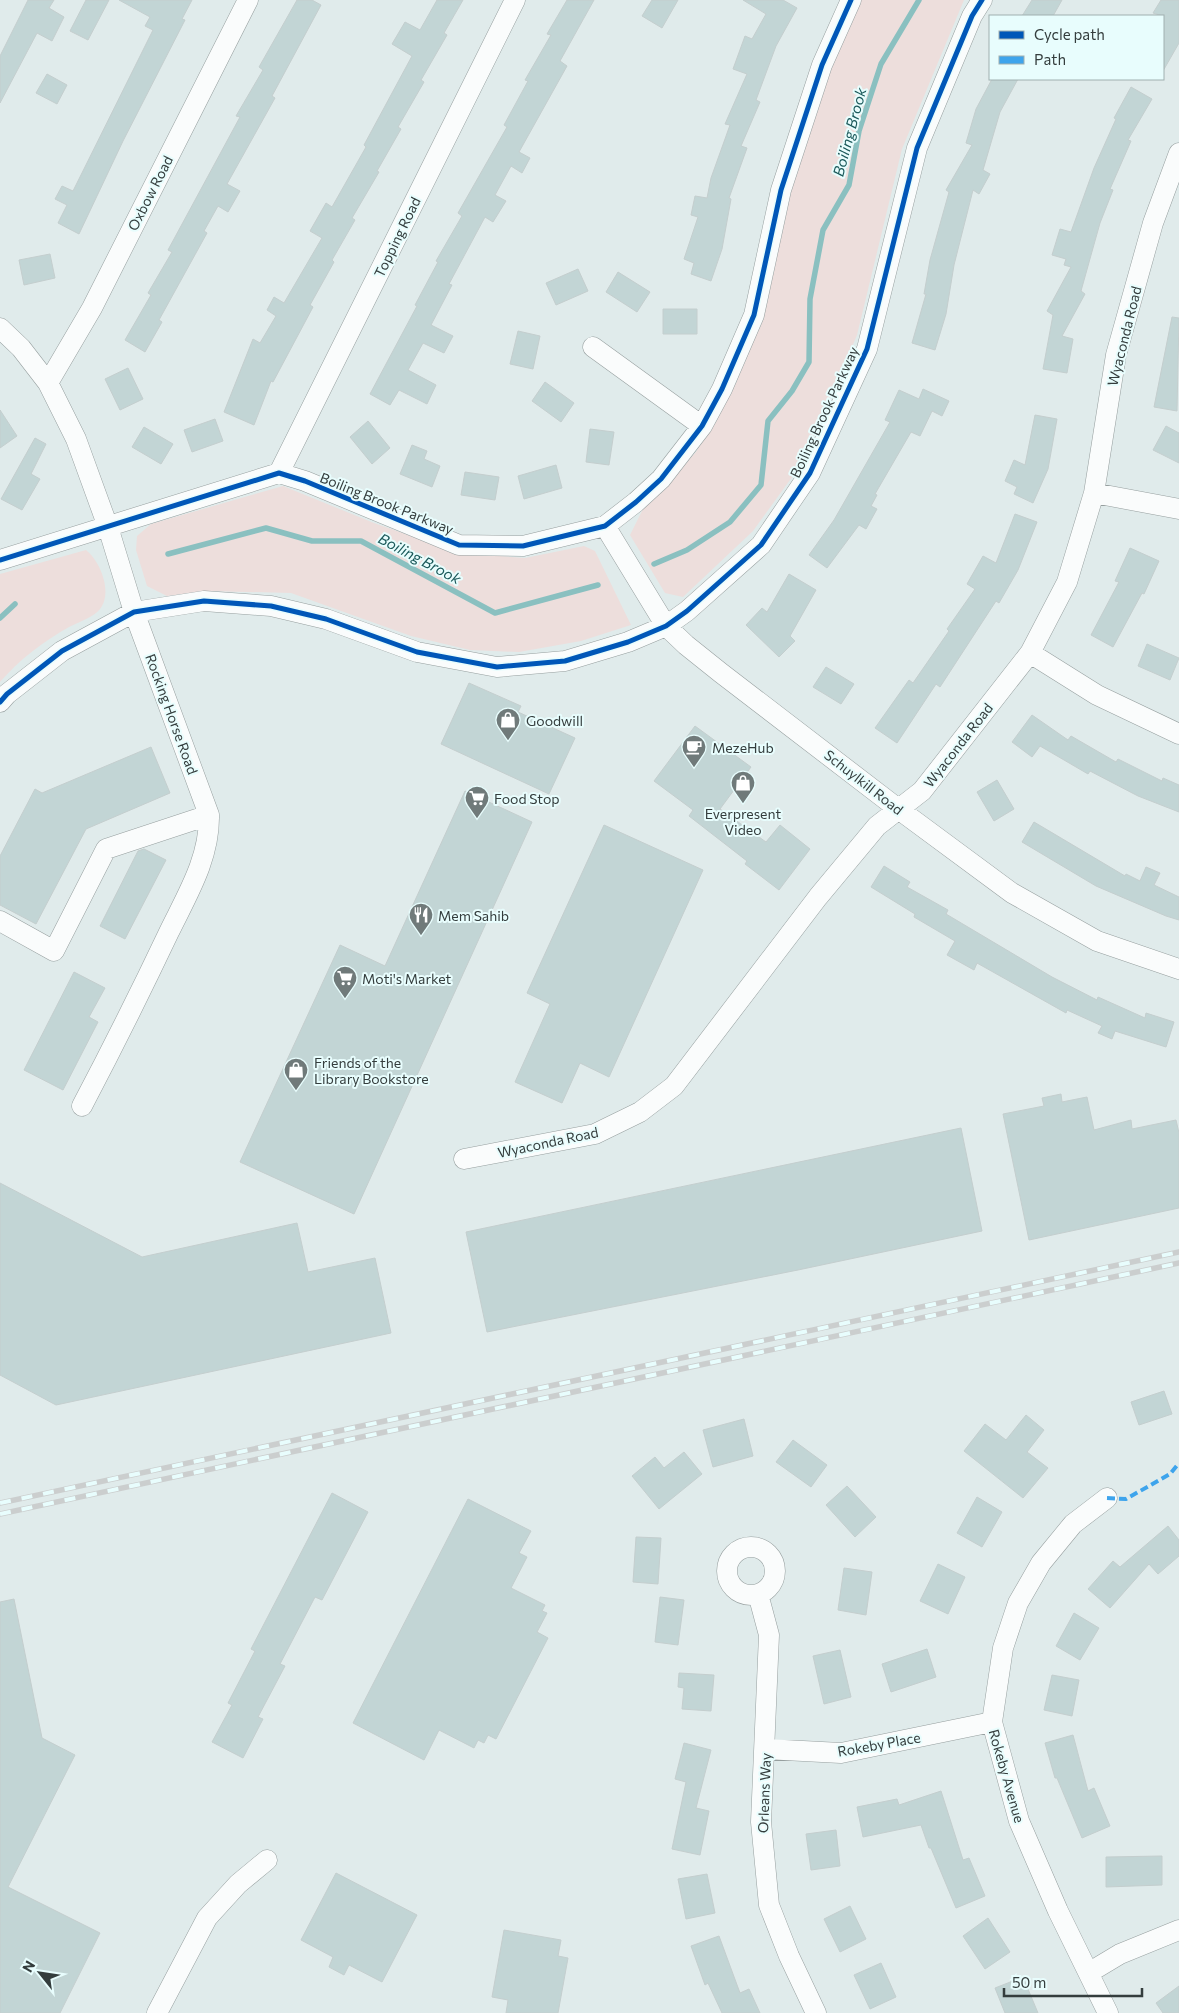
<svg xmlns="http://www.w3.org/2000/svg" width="1179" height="2013" viewBox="0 0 1179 2013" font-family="Commissioner,sans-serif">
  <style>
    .green { fill: #eddedc }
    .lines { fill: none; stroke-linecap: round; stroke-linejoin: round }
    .stream { stroke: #8ac0c0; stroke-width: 5.5 }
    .building { fill: #c2d5d5; stroke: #c4cece }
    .minor-casing { stroke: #969f9f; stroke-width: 21 }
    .minor { stroke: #fafcfc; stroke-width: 20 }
    .rail-casing { stroke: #cbcece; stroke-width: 5.5 }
    .rail { stroke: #e8fdfd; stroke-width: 4; stroke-dasharray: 11; stroke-linecap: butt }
    .quiet { stroke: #3ea4ec; stroke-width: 4; stroke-dasharray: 8 4; stroke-linecap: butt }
    .cycleway-casing { stroke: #e8fdfd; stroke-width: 8 }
    .cycleway { stroke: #0057b8; stroke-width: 5 }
    .labels { text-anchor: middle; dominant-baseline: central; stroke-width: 4; stroke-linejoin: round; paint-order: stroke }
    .street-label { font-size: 14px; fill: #343d3d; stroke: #e8fdfd }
    .poi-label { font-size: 14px; fill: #343d3d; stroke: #e8fdfd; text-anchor: start }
    .water-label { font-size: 15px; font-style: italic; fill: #1b595a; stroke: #e8fdfd }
  </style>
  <rect width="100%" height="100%" fill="#e0ebeb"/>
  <!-- green -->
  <path class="green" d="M 861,0 L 964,0 L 902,149 L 857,335 L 803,462 L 753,531 L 683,597 L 665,593 L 630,535 L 643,509 L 696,452 L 736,383 L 762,320 L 790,193 L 831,67 Z
    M 283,486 L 374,523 L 460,553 L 525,558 L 584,546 L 595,551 L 631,625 L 581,641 L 519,652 L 470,650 L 411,636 L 291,593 L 207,591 L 167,596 L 147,586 L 136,550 L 137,536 L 151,524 Z
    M 86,550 C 102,563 115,598 96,613 C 88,619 77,623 69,627 C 44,641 19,660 0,682 L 0,574 Z"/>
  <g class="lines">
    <!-- stream -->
    <path class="stream" d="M 168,554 L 266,528 L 312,541 L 361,541 L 495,613 L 598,585
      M 654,564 L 687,550 L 730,522 L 761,485 L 768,421 L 792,391 L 809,362 L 810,299 L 823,230 L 849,185 L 859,131 L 881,64 L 919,0
      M 0,618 L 15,604"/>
  </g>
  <!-- building -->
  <path class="building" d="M 28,0 L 54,0 L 49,8 L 64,17 L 52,41 L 37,33 L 0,103 L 0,56 Z
    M 86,0 L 109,0 L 88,40 L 70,31 Z
    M 119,0 L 192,0 L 182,19 L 185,20 L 123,141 L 79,234 L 58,223 L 67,205 L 55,199 L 62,186 L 73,191 L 153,30 L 145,26 L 150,17 Z
    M 297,0 L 312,0 L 321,5 L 272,96 L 275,98 L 227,184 L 240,191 L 228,212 L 218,206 L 204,231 L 207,233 L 159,320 L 162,322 L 145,352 L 125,340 L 151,295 L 148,293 L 172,252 L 168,250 L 240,117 L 236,116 L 263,70 L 259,67 Z
    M 437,0 L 463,0 L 444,33 L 447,35 L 421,80 L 424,82 L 398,127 L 401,129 L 377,171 L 379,172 L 352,218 L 355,220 L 332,260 L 334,262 L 310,305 L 313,307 L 273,382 L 271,381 L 254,425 L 224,412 L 253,339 L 260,343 L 276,316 L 267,310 L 274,297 L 284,303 L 322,238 L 310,231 L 326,203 L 332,207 L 366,147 L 364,145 L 412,56 L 392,44 L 405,22 L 420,30 Z
    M 567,0 L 594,0 L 560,61 L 567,66 L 519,152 L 530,158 L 522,173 L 511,166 L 495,195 L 506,201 L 493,222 L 485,217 L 449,284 L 452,285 L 431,325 L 453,336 L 444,353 L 423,343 L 408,370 L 436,385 L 427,404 L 399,390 L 390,405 L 370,394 L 417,306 L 415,305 L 438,262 L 436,261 L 462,216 L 458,213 L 507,127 L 504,125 L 528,81 L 525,80 L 551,35 L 547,34 Z
    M 652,0 L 678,0 L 662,28 L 642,16 Z
    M 743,0 L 783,0 L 797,8 L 776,46 L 756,100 L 760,102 L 741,146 L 747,148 L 729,198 L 731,199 L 722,249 L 711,281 L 691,274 L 694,263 L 684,259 L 698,217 L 691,215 L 695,196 L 707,198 L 711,178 L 730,125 L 725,124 L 747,74 L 733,69 L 745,36 L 752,39 L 766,14 Z
    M 1032,0 L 1062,0 L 1053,16 L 1022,16 Z
    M 1161,0 L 1179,0 L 1179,43 L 1163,71 L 1163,16 L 1153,13 Z
    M 47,74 L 67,85 L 57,104 L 36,93 Z
    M 992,79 L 1018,79 L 1000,112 L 983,170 L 990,174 L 979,194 L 973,190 L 954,265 L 946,314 L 935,350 L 912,343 L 926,294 L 924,294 L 930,260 L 949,192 L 946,190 L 972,145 L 966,143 L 976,109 Z
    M 1131,87 L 1152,99 L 1128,140 L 1131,141 L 1110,189 L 1113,190 L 1100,223 L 1081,291 L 1085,294 L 1062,336 L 1073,339 L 1067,373 L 1043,369 L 1053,315 L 1047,311 L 1071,267 L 1064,265 L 1066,259 L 1052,255 L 1060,229 L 1071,232 L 1094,168 L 1116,119 L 1114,118 Z
    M 50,254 L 55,278 L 24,285 L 19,260 Z
    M 578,269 L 588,291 L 556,305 L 546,283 Z
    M 618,272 L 650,292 L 637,312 L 606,292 Z
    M 663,309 L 697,309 L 697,334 L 663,334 Z
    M 1172,317 L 1179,318 L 1177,411 L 1154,407 Z
    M 518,331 L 540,336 L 533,369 L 510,364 Z
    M 128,368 L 143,399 L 120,410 L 105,379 Z
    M 545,382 L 574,403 L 561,422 L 532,401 Z
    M 923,389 L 949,401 L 942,416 L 932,411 L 920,436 L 911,432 L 875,494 L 877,495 L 871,506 L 877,509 L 866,529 L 859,525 L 827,568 L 809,555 L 834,520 L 890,422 L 885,420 L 899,390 L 919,399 Z
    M 0,410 L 17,436 L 0,448 Z
    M 1035,415 L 1057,419 L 1048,469 L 1033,503 L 1014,494 L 1017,487 L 1005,481 L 1014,460 L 1025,465 Z
    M 215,419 L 223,441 L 192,452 L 184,430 Z
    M 368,421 L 390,448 L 372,464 L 350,437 Z
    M 1166,426 L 1179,433 L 1179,463 L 1153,450 Z
    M 144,427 L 173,444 L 161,464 L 132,447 Z
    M 590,429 L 614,432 L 609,465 L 586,462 Z
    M 35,438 L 46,444 L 31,474 L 40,479 L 22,510 L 1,499 Z
    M 412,445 L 427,451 L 424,459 L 440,466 L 432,487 L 400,474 Z
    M 556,465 L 562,488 L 524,499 L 518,476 Z
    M 465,472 L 499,477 L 495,500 L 461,495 Z
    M 1015,514 L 1037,522 L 1018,570 L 999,603 L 996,601 L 940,687 L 936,684 L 897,743 L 875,728 L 909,680 L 913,683 L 949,631 L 947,629 L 975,589 L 967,584 L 983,556 L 996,563 Z
    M 1130,548 L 1159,561 L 1144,594 L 1142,593 L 1113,647 L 1091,635 L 1119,582 L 1115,581 Z
    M 789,574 L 816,590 L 790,636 L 795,641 L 779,657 L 746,625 L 762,608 L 767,612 Z
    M 1147,644 L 1179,658 L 1170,680 L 1138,666 Z
    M 826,667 L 854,684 L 841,704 L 813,687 Z
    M 469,683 L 521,706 L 518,712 L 575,738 L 549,794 L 441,744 Z
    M 1032,715 L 1068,740 L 1071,736 L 1116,762 L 1118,759 L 1162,781 L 1163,778 L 1179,785 L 1179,812 L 1138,796 L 1090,771 L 1088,774 L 1040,746 L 1032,757 L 1012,742 Z
    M 695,726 L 751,767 L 720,809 L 766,842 L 780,825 L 810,849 L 779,890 L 745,864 L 747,861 L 689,816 L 693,810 L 654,781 Z
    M 151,747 L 170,793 L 86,829 L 36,924 L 0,905 L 0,856 L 35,789 L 42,793 Z
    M 997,780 L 1014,809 L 994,821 L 977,792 Z
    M 465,791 L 532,822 L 354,1214 L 240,1162 L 340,945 L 385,966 Z
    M 1034,822 L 1125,876 L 1126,874 L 1140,881 L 1146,867 L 1160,873 L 1154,885 L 1179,897 L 1179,920 L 1166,916 L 1096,886 L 1022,842 Z
    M 604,825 L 703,870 L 609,1077 L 580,1063 L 562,1103 L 515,1082 L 550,1004 L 527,993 Z
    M 144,849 L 166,860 L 125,939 L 100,926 L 138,851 Z
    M 884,866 L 910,882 L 907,887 L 948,910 L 946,914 L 1052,977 L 1097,1000 L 1098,997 L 1145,1018 L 1146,1013 L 1174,1022 L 1166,1047 L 1115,1031 L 1112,1039 L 1098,1033 L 1102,1026 L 1067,1010 L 1066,1013 L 977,963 L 974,970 L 947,955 L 955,941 L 914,917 L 915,914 L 871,887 Z
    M 74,972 L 105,988 L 89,1017 L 98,1022 L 63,1090 L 24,1070 Z
    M 1061,1094 L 1062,1102 L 1087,1097 L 1094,1130 L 1131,1120 L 1132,1129 L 1176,1120 L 1179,1133 L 1179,1208 L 1029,1240 L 1003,1114 L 1044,1106 L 1042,1098 Z
    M 961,1128 L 982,1231 L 798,1270 L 487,1332 L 466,1232 Z
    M 0,1183 L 142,1257 L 297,1223 L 308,1272 L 375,1258 L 391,1333 L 56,1405 L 0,1375 Z
    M 1164,1391 L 1172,1414 L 1139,1425 L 1131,1402 Z
    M 1026,1415 L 1044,1430 L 1027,1452 L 1048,1468 L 1023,1498 L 964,1451 L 985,1424 L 1006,1440 Z
    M 744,1419 L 753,1456 L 713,1467 L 703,1430 Z
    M 793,1440 L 827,1465 L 811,1487 L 776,1462 Z
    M 684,1452 L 702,1474 L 659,1509 L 632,1476 L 655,1457 L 664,1468 Z
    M 847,1486 L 876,1517 L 855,1537 L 826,1505 Z
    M 332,1493 L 368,1512 L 322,1600 L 315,1597 L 280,1664 L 285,1666 L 258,1717 L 263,1719 L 243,1758 L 212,1742 L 232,1705 L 228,1703 L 255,1651 L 251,1649 Z
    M 977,1497 L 1002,1512 L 982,1547 L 957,1533 Z
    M 468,1499 L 531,1531 L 519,1553 L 527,1557 L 511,1588 L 545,1605 L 542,1611 L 547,1613 L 537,1632 L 548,1638 L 496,1739 L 488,1735 L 484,1743 L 478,1740 L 474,1748 L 439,1730 L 424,1760 L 353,1723 Z
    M 1168,1526 L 1179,1540 L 1179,1556 L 1158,1574 L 1149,1564 L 1110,1608 L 1088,1589 L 1113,1561 L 1120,1567 Z
    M 636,1537 L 661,1538 L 658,1584 L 633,1582 Z
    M 938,1564 L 965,1577 L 948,1614 L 920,1601 Z
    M 844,1568 L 872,1572 L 866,1615 L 838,1610 Z
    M 660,1597 L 684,1600 L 678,1645 L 655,1642 Z
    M 14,1599 L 42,1738 L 75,1755 L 8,1887 L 100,1933 L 60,2013 L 0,2013 L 0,1602 Z
    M 1074,1613 L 1099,1628 L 1080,1660 L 1056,1646 Z
    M 927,1649 L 936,1677 L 891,1692 L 882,1664 Z
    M 840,1650 L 851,1697 L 824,1704 L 813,1656 Z
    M 679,1673 L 714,1675 L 711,1711 L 682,1709 L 684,1688 L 678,1687 Z
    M 1052,1675 L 1079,1680 L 1072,1716 L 1044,1710 Z
    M 1073,1735 L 1088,1791 L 1094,1788 L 1110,1826 L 1082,1838 L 1057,1778 L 1055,1778 L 1045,1743 Z
    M 684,1743 L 711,1750 L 696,1808 L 709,1811 L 700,1855 L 672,1849 L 686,1782 L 675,1779 Z
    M 941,1791 L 963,1860 L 969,1858 L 985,1896 L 956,1908 L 931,1848 L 929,1848 L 921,1825 L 863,1837 L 857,1807 L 897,1799 L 899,1805 Z
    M 836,1830 L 840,1866 L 811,1870 L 806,1834 Z
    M 1162,1856 L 1162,1885 L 1106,1887 L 1106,1857 Z
    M 336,1873 L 417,1915 L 382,1982 L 349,1965 L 344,1975 L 329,1967 L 333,1957 L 301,1940 Z
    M 707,1874 L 715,1913 L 686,1919 L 678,1879 Z
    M 850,1906 L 866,1939 L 840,1952 L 824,1919 Z
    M 988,1918 L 1010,1952 L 985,1969 L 963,1936 Z
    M 504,1930 L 561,1940 L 558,1956 L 568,1958 L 558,2013 L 506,2013 L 508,2000 L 492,1997 Z
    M 719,1936 L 740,1993 L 749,1989 L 760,2013 L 722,2013 L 708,1983 L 705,1985 L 691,1946 Z
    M 881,1963 L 896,1997 L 870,2009 L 854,1975 Z
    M 1023,1977 L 1038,2013 L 1005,2013 L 995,1988 Z
    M 1179,1986 L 1179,2013 L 1163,2013 L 1156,2003 Z"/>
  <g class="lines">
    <defs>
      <path id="minor" d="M 0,328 L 21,348 L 48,383 L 76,439 L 108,527 L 134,612 L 209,815 C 210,858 187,895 169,932 C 141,991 112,1049 82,1106
        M 593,347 L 702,426
        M 48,383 L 92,308 L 248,0
        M 279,473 L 515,0
        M 1094,493 L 1179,509
        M 605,526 L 666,626 L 686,645 L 721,673 L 897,808 L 1012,893 L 1097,941 L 1179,969
        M 0,560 L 279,473 L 305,481 L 459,545 L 523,546 L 605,526 L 636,502 L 661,479 L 702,426 L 722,389 L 754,315 L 781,190 L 822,65 L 851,0
        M 1030,653 L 1097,695 L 1179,734
        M 0,702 L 7,694 L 62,651 L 134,612 L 204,601 L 271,606 L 326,619 L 417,652 L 497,667 L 565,661 L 628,642 L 666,626 L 687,611 L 761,545 L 810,473 L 867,349 L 917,148 L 972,16 L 982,0
        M 0,921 L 54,951 L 106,849 L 209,815
        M 464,1159 L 595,1134 L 640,1112 L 674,1086 L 818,897 L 877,826 L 922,791 L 1030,653 L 1067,582 L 1094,493 L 1116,355 L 1153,223 L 1179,153
        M 1107,1498 L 1073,1524 L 1041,1563 L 1018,1603 L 1003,1648 L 992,1722 L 1019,1821 L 1058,1911 L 1108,2013
        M727 1571a24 24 0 1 1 48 0a24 24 0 1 1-48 0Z
        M 758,1594 L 769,1635 L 761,1822 L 769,1905 L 789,1956 L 816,2013
        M 765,1749 L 841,1753 L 992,1722
        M 1090,1972 L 1120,1954 L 1179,1930
        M 157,2013 L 207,1918 L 238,1884 L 267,1860"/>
    </defs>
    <!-- minor casing -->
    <use href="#minor" class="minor-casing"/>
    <!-- minor -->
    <use href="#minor" class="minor"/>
    <defs>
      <path id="rail" d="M 0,1503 L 1179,1252
        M 0,1514 L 1179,1263"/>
    </defs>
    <!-- rail casing -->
    <use href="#rail" class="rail-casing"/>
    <!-- rail -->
    <use href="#rail" class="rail"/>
    <!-- quiet -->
    <path class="quiet" d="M 1107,1498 L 1126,1499 L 1170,1474 L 1179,1463"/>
    <defs>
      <path id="cycleway" d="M 0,560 L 279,473 L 305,481 L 459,545 L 523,546 L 605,526 L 636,502 L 661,479 L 702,426 L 722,389 L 754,315 L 781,190 L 822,65 L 851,0
        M 0,702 L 7,694 L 62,651 L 134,612 L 204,601 L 271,606 L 326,619 L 417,652 L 497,667 L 565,661 L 628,642 L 666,626 L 687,611 L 761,545 L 810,473 L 867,349 L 917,148 L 972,16 L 982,0"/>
    </defs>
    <!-- cycleway casing -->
    <use href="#cycleway" class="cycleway-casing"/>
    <!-- cycleway -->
    <use href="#cycleway" class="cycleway"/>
  </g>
  <!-- icons -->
  <defs>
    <symbol id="shop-pin" viewBox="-11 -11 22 30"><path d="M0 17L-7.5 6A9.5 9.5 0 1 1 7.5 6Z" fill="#707a7a" stroke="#e8fdfd"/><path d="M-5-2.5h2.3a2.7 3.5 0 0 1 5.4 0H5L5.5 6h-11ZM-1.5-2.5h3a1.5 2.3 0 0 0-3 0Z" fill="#fff"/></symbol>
    <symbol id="cafe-pin" viewBox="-11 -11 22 30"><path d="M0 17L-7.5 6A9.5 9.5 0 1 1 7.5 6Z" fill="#707a7a" stroke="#e8fdfd"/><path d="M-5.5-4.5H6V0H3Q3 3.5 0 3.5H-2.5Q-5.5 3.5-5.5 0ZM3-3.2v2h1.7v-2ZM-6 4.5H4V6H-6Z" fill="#fff"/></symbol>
    <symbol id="supermarket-pin" viewBox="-11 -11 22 30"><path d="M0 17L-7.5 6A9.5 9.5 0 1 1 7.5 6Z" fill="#707a7a" stroke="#e8fdfd"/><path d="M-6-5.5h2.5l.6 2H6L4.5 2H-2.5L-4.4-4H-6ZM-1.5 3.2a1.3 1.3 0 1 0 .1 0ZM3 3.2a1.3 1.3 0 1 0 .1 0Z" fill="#fff"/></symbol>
    <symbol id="restaurant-pin" viewBox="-11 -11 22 30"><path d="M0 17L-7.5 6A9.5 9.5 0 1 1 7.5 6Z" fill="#707a7a" stroke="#e8fdfd"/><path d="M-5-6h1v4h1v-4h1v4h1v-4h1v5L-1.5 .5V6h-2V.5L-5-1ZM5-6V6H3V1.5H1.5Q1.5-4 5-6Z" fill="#fff"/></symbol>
  </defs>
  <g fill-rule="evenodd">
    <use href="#shop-pin" x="494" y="706" width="28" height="38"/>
    <use href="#cafe-pin" x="680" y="733" width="28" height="38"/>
    <use href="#shop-pin" x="729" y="769" width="28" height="38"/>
    <use href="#supermarket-pin" x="463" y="784" width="28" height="38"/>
    <use href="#restaurant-pin" x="407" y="901" width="28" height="38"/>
    <use href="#supermarket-pin" x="331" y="964" width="28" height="38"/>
    <use href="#shop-pin" x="282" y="1056" width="28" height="38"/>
  </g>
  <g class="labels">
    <!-- street labels -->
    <g class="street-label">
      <text transform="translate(150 193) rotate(-63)">Oxbow Road</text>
      <text transform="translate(397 237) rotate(-64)">Topping Road</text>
      <text transform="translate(1124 336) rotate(-76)">Wyaconda Road</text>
      <text transform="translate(824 412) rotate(-65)">Boiling Brook Parkway</text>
      <text transform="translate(387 503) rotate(22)">Boiling Brook Parkway</text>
      <text transform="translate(172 714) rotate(70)">Rocking Horse Road</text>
      <text transform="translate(958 745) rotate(-52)">Wyaconda Road</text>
      <text transform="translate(864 782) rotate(38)">Schuylkill Road</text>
      <text transform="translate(548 1142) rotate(-12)">Wyaconda Road</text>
      <text transform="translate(879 1744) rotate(-10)">Rokeby Place</text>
      <text transform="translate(1007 1776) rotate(74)">Rokeby Avenue</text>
      <text transform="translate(764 1793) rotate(-88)">Orleans Way</text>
    </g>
    <!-- poi labels -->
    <g class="poi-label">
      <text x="526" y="720">Goodwill</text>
      <text x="712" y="747">MezeHub</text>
      <text x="494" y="798">Food Stop</text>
      <text x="743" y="813" text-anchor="middle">Everpresent<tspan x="743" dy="16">Video</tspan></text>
      <text x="438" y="915">Mem Sahib</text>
      <text x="362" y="978">Moti's Market</text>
      <text x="314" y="1062">Friends of the<tspan x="314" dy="16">Library Bookstore</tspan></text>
    </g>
    <!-- water labels -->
    <g class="water-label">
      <text transform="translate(849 132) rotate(-75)">Boiling Brook</text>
      <text transform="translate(420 558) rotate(28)">Boiling Brook</text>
    </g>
  </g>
  <!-- legend -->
  <rect x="989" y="15" width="175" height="65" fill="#e8fdfd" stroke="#a0b0b0"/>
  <rect x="999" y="31" width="25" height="8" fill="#0057b8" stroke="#a0b0b0"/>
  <text x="1034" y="40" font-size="15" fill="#343d3d">Cycle path</text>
  <rect x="999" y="56" width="25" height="8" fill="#3ea4ec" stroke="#a0b0b0"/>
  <text x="1034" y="65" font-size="15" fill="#343d3d">Path</text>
  <!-- north arrow -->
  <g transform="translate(40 1973) rotate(300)" stroke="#e8fdfd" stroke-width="4" paint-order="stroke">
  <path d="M0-4L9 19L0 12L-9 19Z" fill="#343d3d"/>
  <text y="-8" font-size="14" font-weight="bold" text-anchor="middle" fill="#343d3d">N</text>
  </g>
  <!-- scale -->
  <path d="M1004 1988v8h138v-8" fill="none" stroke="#343d3d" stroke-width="2.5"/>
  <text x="1012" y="1988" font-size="15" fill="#343d3d" stroke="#e8fdfd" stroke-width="4" paint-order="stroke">50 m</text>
</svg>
